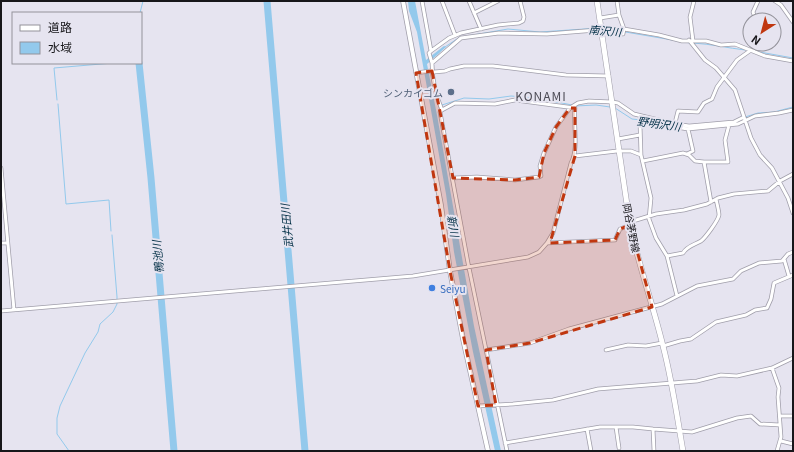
<svg xmlns="http://www.w3.org/2000/svg" width="794" height="452" viewBox="0 0 794 452" font-family="Georgia,'Noto Sans JP',serif">
  <style>
    .water { fill: #93c9ec }
    .lines { fill: none; stroke-linecap: round; stroke-linejoin: round }
    .stream { stroke: #93c9ec; stroke-width: 1 }
    .river { stroke: #93c9ec; stroke-width: 7 }
    .minor-casing { stroke: #a09eaa; stroke-width: 4.5 }
    .tertiary-casing { stroke: #a09eaa; stroke-width: 5.5 }
    .primary-casing { stroke: #a09eaa; stroke-width: 6 }
    .minor { stroke: #fff; stroke-width: 3 }
    .tertiary { stroke: #fff; stroke-width: 4 }
    .primary { stroke: #fff; stroke-width: 5 }
    .marked { fill: #c03710; fill-opacity: 0.2; stroke: #c03710; stroke-width: 3; stroke-dasharray: 8 5; stroke-linejoin: round }
    .service-dot { fill: #5c6f8a; stroke: #e6e4f0; stroke-width: 1.5 }
    .shop-dot { fill: #3f7fe0; stroke: #e6e4f0; stroke-width: 1.5 }
    .labels { text-anchor: middle; dominant-baseline: central; stroke-width: 4; stroke-linejoin: round; paint-order: stroke }
    .service-label { font-size: 10px; fill: #4e5e75; stroke: #e6e4f0; text-anchor: end }
    .street-label { font-size: 10px; fill: #17161a; stroke: #e6e4f0 }
    .shop-label { font-size: 10px; fill: #366cbe; stroke: #e6e4f0; text-anchor: start }
    .water-label { font-size: 11px; font-style: italic; fill: #002e45; stroke: #e6e4f0 }
    .quarter-label { font-size: 12px; letter-spacing: 1px; fill: #4d4c56; stroke: #e6e4f0 }
  </style>
  <rect width="100%" height="100%" fill="#e6e4f0"/>
  <!-- water -->
  <path class="water" d="M 408,1 L 415,1 L 426,60 L 444,46 L 446,47 L 427,64 L 437,115 L 474,326 L 501,451 L 495,451 L 473,352 L 454,252 L 446,194 L 417,32 L 409,11 Z"/>
  <g class="lines">
    <!-- stream -->
    <path class="stream" d="M 140,13 L 143,1
      M 602,28 L 690,43
      M 467,36 L 508,29 L 540,32 L 599,28
      M 693,43 C 711,44 728,48 745,50
      M 445,47 L 460,37
      M 754,51 L 793,58
      M 57,100 L 54,68 L 113,63
      M 58,104 L 66,204 L 109,200 L 111,231
      M 442,105 L 464,98 L 489,99 L 511,96 L 536,98 L 572,105
      M 575,106 L 596,105 L 610,107
      M 615,108 L 632,119 L 662,122
      M 745,117 L 758,113 L 774,112 L 793,107
      M 69,451 L 57,434 L 57,418 L 60,406 L 85,353 L 98,332 L 100,324 L 113,312 L 117,304 L 117,297 L 112,235"/>
    <!-- river -->
    <path class="river" d="M 267,1 L 305,451
      M 139,63 L 151,178 L 174,451"/>
    <defs>
      <path id="minor" d="M 422,1 L 431,51 L 449,38 L 461,33 L 498,25 L 519,23 L 523,21 L 524,17 L 520,1
        M 442,1 L 455,35
        M 469,1 L 481,29
        M 775,1 L 781,5 L 793,22
        M 474,13 L 498,1
        M 619,15 L 624,29
        M 600,18 L 619,15 L 617,1
        M 756,20 L 753,12 L 758,1
        M 689,40 L 705,60 L 716,68 L 735,90 L 751,138 L 760,155 L 772,168 L 788,198 L 793,213
        M 693,41 L 690,17 L 694,1
        M 431,51 L 429,53 L 432,63
        M 753,51 L 755,49 L 755,44
        M 416,73 L 430,71 L 434,72 L 445,71 L 450,69 L 464,66 L 493,66 L 566,75 L 609,76
        M 663,122 L 689,126 L 734,122 L 744,117
        M 674,127 L 678,111 L 698,112 L 704,103 L 712,99 L 717,87 L 737,60 L 751,50
        M 618,139 L 640,135
        M 687,154 L 693,151 L 688,129
        M 641,155 L 651,198 L 649,219 L 656,238 L 667,256 L 677,296
        M 575,156 L 617,151 L 631,151 L 641,155 L 640,124 L 644,122 L 688,129 L 738,124 L 755,116 L 779,113 L 793,110
        M 643,161 L 683,153 L 689,155 L 695,161 L 704,162 L 711,202
        M 704,162 L 728,162 L 725,140 L 729,125
        M 1,168 L 14,310
        M 453,178 L 477,177 L 515,180 L 539,177 L 541,176 L 540,166 L 544,153 L 556,127 L 570,108 L 578,103 L 589,101 L 612,102 L 618,103 L 634,114 L 663,121 L 662,125
        M 1,243 L 7,243
        M 547,243 L 615,240 L 620,229 L 630,225 L 633,221 L 656,214 L 684,210 L 707,204 L 718,198 L 734,194 L 768,191 L 780,181 L 793,174
        M 667,256 L 683,253 C 687,246 694,245 701,241 C 705,238 718,221 719,215 C 719,211 717,204 716,199
        M 784,259 L 789,276
        M 1,311 L 413,276 L 528,257 L 539,252 L 547,243 L 553,233 L 571,163 C 579,149 573,125 575,108 L 515,100 L 495,104 L 455,103 L 442,110
        M 663,346 L 680,341 L 691,339 L 716,322 L 746,315 L 755,310 L 767,308 L 771,299 L 774,283 L 793,275
        M 486,350 L 530,343 L 569,329 L 662,304 L 697,286 L 733,279 L 741,271 L 759,263 L 782,261 L 788,254 L 793,252
        M 606,350 L 628,345 L 646,346 L 662,343
        M 772,368 L 779,388 L 778,397 L 781,437 L 777,451
        M 478,406 L 513,404 L 553,400 L 598,389 L 697,381 L 721,375 L 737,376 L 772,368 L 793,358
        M 780,416 L 793,416
        M 616,427 L 619,448
        M 587,429 L 591,451
        M 653,429 L 654,451
        M 781,441 L 793,444
        M 505,443 L 600,427 L 633,427 L 653,429 L 692,432 L 737,418 L 751,416 L 760,424 L 780,425
        M 507,451 L 468,263 L 440,112 L 442,110 C 436,96 432,79 432,63 L 461,38 L 499,33 L 547,34 L 597,30 L 623,34 L 624,29 L 659,35 L 682,41 L 706,41 L 721,45 L 735,44 L 765,56 L 793,61"/>
      <path id="tertiary" d="M 403,1 L 441,205 L 450,271 L 463,339 L 488,451"/>
      <path id="primary" d="M 597,1 L 630,225 C 639,266 653,305 663,346 C 672,380 677,416 683,451"/>
    </defs>
    <!-- minor casing -->
    <use href="#minor" class="minor-casing"/>
    <!-- tertiary casing -->
    <use href="#tertiary" class="tertiary-casing"/>
    <!-- primary casing -->
    <use href="#primary" class="primary-casing"/>
    <!-- minor -->
    <use href="#minor" class="minor"/>
    <!-- tertiary -->
    <use href="#tertiary" class="tertiary"/>
    <!-- primary -->
    <use href="#primary" class="primary"/>
  </g>
  <!-- marked area -->
  <path class="marked" d="M 432,71 L 453,178 L 515,180 L 539,177 L 544,153 L 556,127 L 570,108 L 575,108 L 575,156 L 550,243 L 615,240 L 620,229 L 630,225 L 651,302 L 652,307 L 530,343 L 486,350 L 496,405 L 478,406 L 450,271 L 416,73 Z"/>
  <!-- markers -->
  <circle class="service-dot" cx="451" cy="92" r="4"/>
  <circle class="shop-dot" cx="432" cy="288" r="4"/>
  <g class="labels">
    <!-- service labels -->
    <g class="service-label">
      <text x="443" y="92">シンカイゴム</text>
    </g>
    <!-- street labels -->
    <g class="street-label">
      <text transform="translate(632 228) rotate(79)">岡谷茅野線</text>
    </g>
    <!-- shop labels -->
    <g class="shop-label">
      <text x="440" y="288">Seiyu</text>
    </g>
    <!-- water labels -->
    <g class="water-label">
      <text transform="translate(605 30) rotate(5)">南沢川</text>
      <text transform="translate(659 123) rotate(8)">野明沢川</text>
      <text transform="translate(286 226) rotate(-95)">武井田川</text>
      <text transform="translate(454 226) rotate(80)">新川</text>
      <text transform="translate(157 257) rotate(-95)">鴨池川</text>
    </g>
    <!-- quarter labels -->
    <g class="quarter-label">
      <text x="541" y="95">KONAMI</text>
    </g>
  </g>
  <!-- border -->
  <rect width="794" height="452" fill="none" stroke="#17161a" stroke-width="4"/>
  <!-- legend -->
  <rect x="12" y="12" width="130" height="52" fill="#e6e4f0" stroke="#93929a"/>
  <rect x="20" y="25" width="20" height="6" fill="#ffffff" stroke="#93929a"/>
  <text x="48" y="32" font-size="12" fill="#17161a">道路</text>
  <rect x="20" y="42" width="20" height="12" fill="#93c9ec" stroke="#93929a"/>
  <text x="48" y="52" font-size="12" fill="#17161a">水域</text>
  <!-- north arrow -->
  <g transform="translate(762 32) rotate(216)"><circle r="19" fill="#e6e4f0" stroke="#93929a"/>
  <path d="M0-3L7 15L0 10L-7 15Z" fill="#c03710"/>
  <text y="-6" font-size="11" font-weight="bold" text-anchor="middle" fill="#17161a">N</text>
  </g>
</svg>
